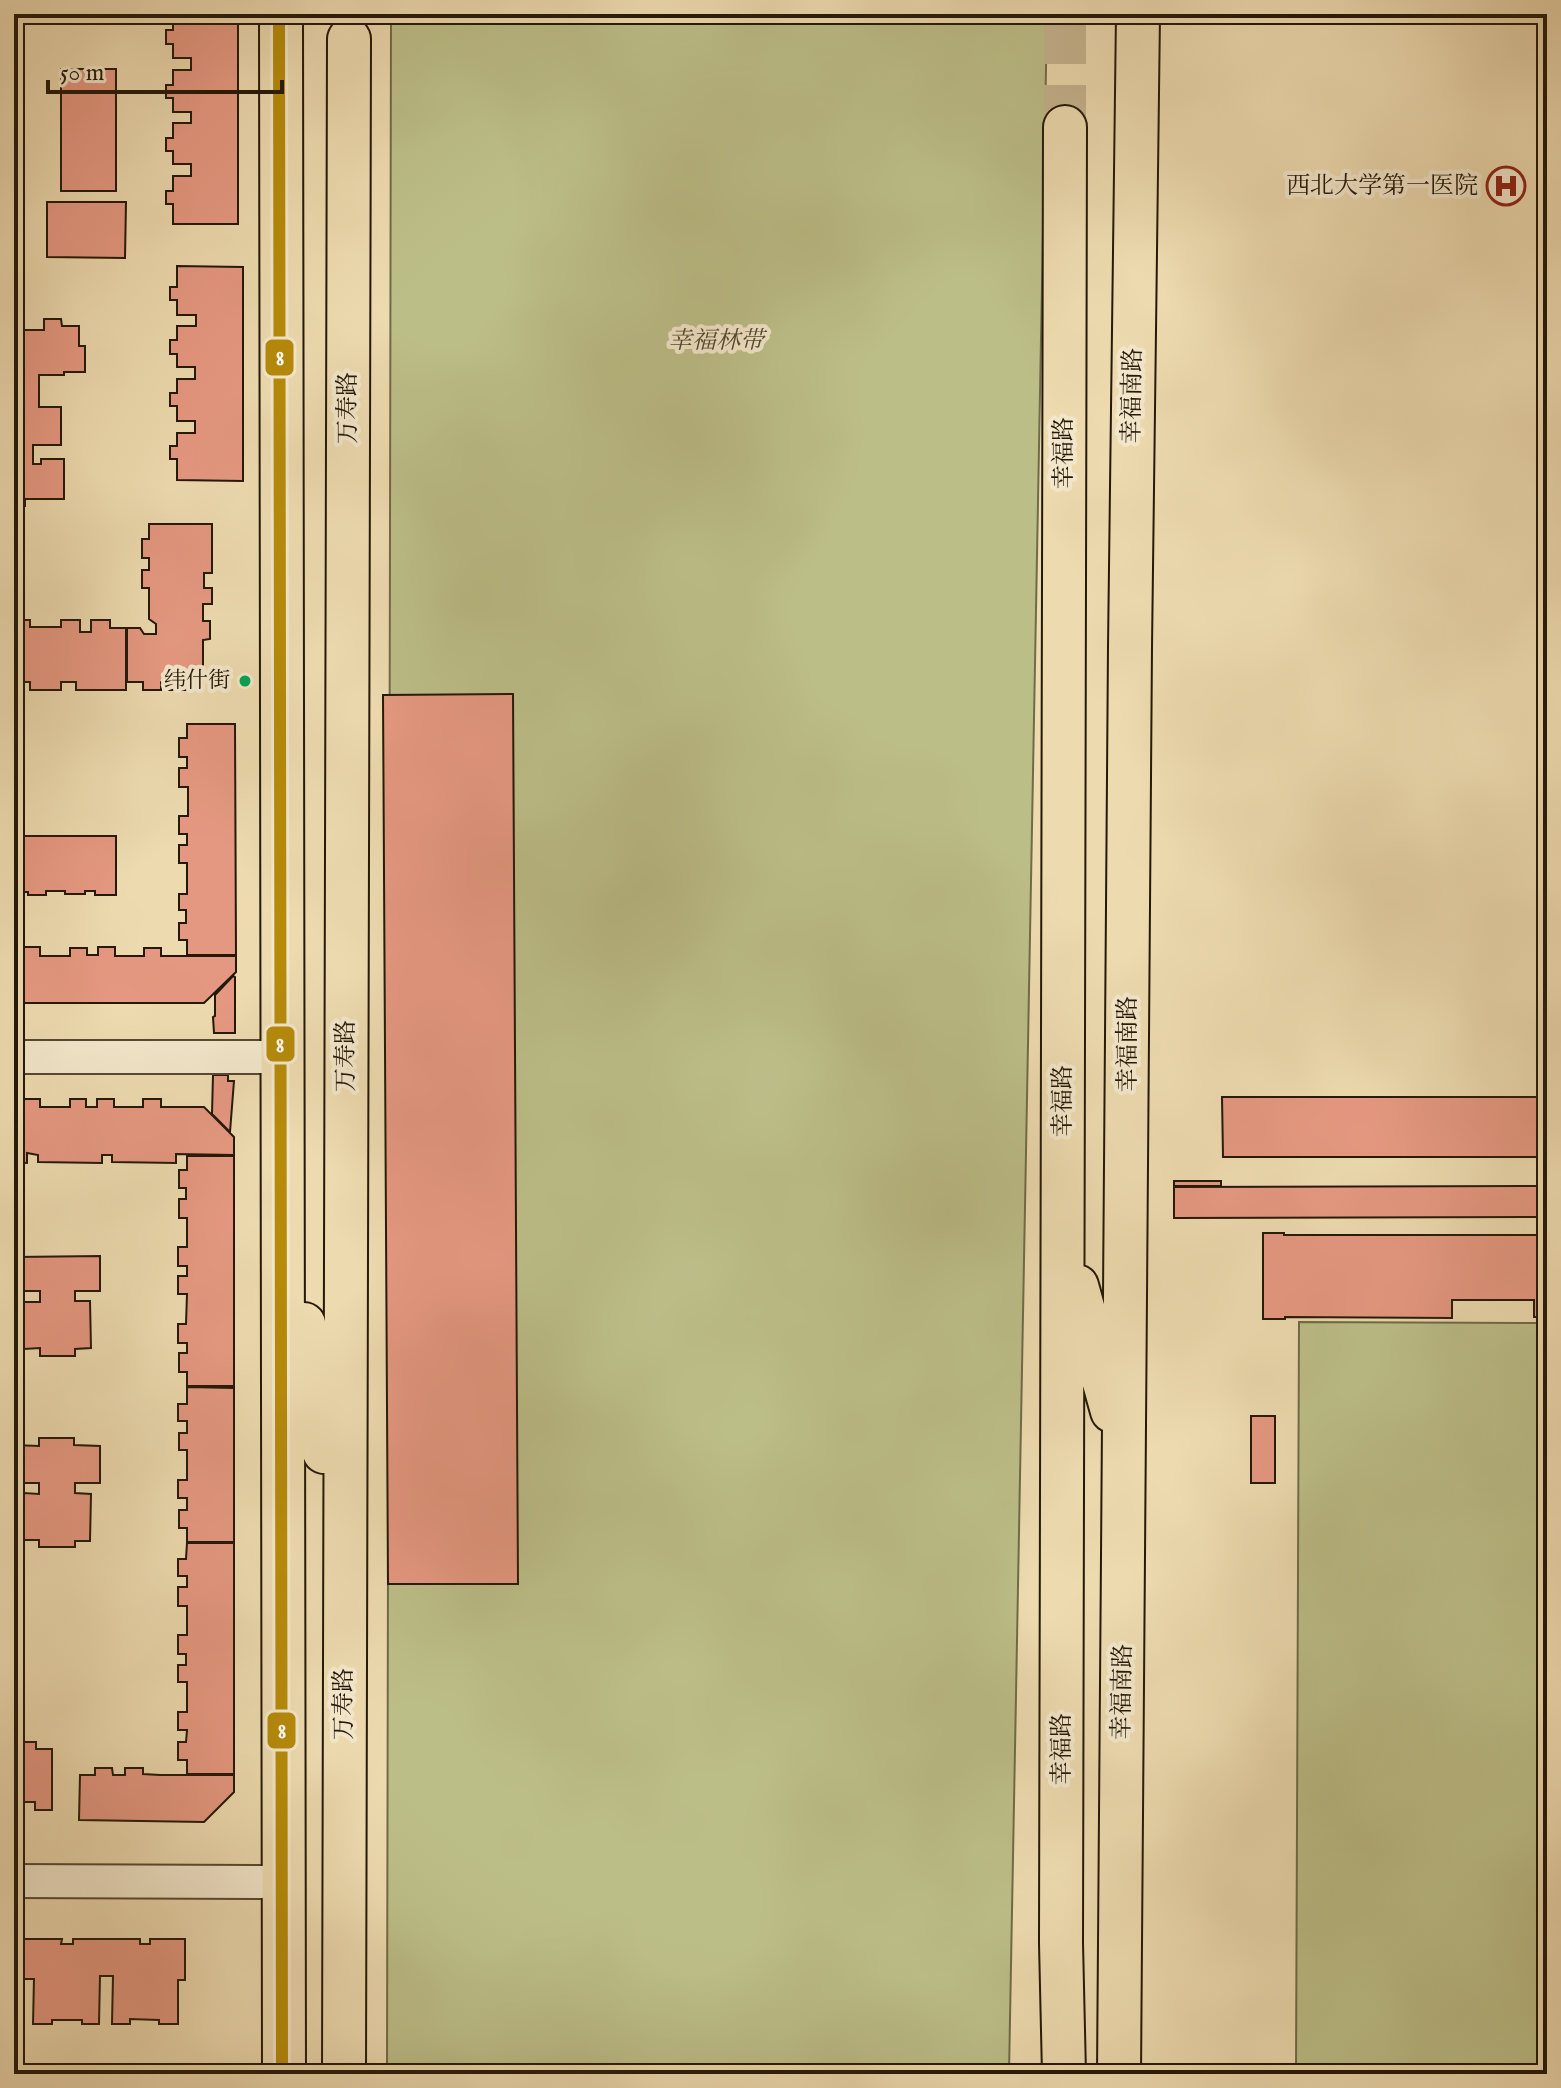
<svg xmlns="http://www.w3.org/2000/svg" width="1561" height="2088" viewBox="0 0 1561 2088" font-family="'IM FELL English','Noto Serif SC',serif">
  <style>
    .green { fill: #bcbe88; stroke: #706b48; stroke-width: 2 }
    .building { fill: #e59881; stroke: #241808; stroke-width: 2 }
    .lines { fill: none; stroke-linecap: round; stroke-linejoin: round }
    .major-tunnel { stroke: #c5b38e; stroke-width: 42; stroke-dasharray: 42 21; stroke-linecap: butt }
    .minor-casing { stroke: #564832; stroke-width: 36 }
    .major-casing { stroke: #241808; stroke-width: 46 }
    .minor { stroke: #f3e7cb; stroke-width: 32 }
    .major { stroke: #eddaaf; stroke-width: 42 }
    .metro-1-casing { stroke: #f3e7cb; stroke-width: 18 }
    .metro-1 { stroke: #b68b0a; stroke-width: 12 }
    .bus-dot { fill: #00a651; stroke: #f3e7cb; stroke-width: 3 }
    .labels { text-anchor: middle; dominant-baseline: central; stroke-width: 8; stroke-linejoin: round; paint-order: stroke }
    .bus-label { font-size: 22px; fill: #241808; stroke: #f3e7cb; text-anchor: end }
    .poi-label { font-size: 24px; fill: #241808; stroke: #f3e7cb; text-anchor: end }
    .park-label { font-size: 24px; font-style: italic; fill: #524a2e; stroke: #f3e7cb }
    .street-label { font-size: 24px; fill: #241808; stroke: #f3e7cb }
    .line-badge { stroke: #f3e7cb; stroke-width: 3 }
    .badge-label { font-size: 22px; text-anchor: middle; font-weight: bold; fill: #fff }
  </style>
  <rect width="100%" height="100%" fill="#eddaaf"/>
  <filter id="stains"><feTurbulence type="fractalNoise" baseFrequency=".0025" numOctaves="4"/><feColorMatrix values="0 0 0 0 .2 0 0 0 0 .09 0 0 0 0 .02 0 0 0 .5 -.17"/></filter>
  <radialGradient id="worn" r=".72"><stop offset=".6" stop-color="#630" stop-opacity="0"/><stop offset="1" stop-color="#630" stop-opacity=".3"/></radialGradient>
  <!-- green -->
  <path class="green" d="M 391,14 L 1047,14 L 1009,2074 L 387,2074 Z
    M 1299,1322 L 1547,1323 L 1547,2074 L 1296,2074 Z"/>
  <!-- building -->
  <path class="building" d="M 191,14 L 238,14 L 238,224 L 173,224 L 173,204 L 166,204 L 166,191 L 173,191 L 173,176 L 191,176 L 191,164 L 173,164 L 173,151 L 166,151 L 166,138 L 173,138 L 173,123 L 191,123 L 191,112 L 173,112 L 173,98 L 166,98 L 166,85 L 173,85 L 173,70 L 191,70 L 191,58 L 173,58 L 173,44 L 166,44 L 166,30 L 173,30 L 173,16 L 191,16 Z
    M 1538,14 L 1547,14 L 1547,105 L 1538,105 Z
    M 61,69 L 116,69 L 116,191 L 61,191 Z
    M 1543,127 L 1547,127 L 1547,187 L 1543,187 Z
    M 47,202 L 126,202 L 125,258 L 47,257 Z
    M 177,266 L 243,267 L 243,481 L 177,480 L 177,459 L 170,459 L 170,446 L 177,446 L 177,433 L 195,433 L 195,421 L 177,421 L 177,406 L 170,406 L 170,393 L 177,393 L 177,379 L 195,379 L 195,367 L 177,367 L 177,354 L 170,354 L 170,340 L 177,340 L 177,326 L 196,326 L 196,315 L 177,315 L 177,300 L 170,300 L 170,287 L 177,287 Z
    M 14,315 L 24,315 L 24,330 L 44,330 L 44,319 L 61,319 L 62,326 L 79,326 L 79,346 L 85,346 L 85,372 L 64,372 L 64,375 L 39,375 L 39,407 L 61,407 L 61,445 L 33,445 L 33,464 L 41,464 L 41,459 L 64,459 L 64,499 L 25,499 L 25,506 L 14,506 Z
    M 149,524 L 212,524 L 212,573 L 204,573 L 204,588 L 212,588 L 212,604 L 203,604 L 203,621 L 210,621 L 210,639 L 203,640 L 203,682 L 187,682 L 187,690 L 169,690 L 169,682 L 161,682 L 161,690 L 143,690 L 143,682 L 127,682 L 127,628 L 140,628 L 144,634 L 156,634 L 156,624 L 149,619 L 149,588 L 142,588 L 142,570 L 149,570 L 149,558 L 142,558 L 142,539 L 149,539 Z
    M 14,620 L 30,620 L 30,627 L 61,627 L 61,620 L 80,620 L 80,632 L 91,632 L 91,620 L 110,620 L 110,628 L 126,628 L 126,690 L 76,690 L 76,682 L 61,682 L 61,690 L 30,690 L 30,682 L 16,682 L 16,690 L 14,690 Z
    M 513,694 L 518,1584 L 388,1584 L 383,695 Z
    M 187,724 L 235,724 L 236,955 L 187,955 L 187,940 L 179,940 L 179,923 L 186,923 L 186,910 L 179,910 L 179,894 L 187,894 L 187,863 L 179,863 L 179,845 L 187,845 L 187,834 L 179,834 L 179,816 L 188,816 L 188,787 L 179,787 L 179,768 L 187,768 L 187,757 L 179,757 L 179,738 L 187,738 Z
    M 14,836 L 116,836 L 116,895 L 95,895 L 95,891 L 85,891 L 85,894 L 65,894 L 65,891 L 46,891 L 46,895 L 28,895 L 28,892 L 15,892 L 14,895 Z
    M 24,947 L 40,947 L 40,956 L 70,956 L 70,948 L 87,948 L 87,955 L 98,955 L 98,947 L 115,947 L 115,956 L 144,956 L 144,948 L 161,948 L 161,956 L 236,956 L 236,972 L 204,1003 L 14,1003 L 14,955 L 24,955 Z
    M 233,976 L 235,977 L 235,1033 L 214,1033 L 213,1017 L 215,1016 L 215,995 Z
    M 213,1075 L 228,1075 L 228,1081 L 234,1081 L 230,1132 L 212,1114 Z
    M 1222,1097 L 1547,1097 L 1547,1157 L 1223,1157 Z
    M 23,1099 L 40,1099 L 40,1107 L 70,1107 L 70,1099 L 86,1099 L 86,1107 L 97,1107 L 97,1099 L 114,1099 L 114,1107 L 143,1107 L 143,1099 L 161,1099 L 161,1107 L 204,1107 L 234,1137 L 234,1155 L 176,1154 L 176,1163 L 112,1162 L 112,1155 L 102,1155 L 102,1163 L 38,1162 L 38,1155 L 27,1153 L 27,1163 L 14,1162 L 14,1107 L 23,1107 Z
    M 187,1156 L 234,1156 L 234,1386 L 187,1386 L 187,1372 L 179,1372 L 179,1353 L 187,1353 L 187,1343 L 178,1343 L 178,1324 L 186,1324 L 187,1294 L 178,1294 L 178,1276 L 187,1276 L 187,1266 L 178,1266 L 178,1247 L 187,1247 L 187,1218 L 179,1218 L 179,1199 L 186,1199 L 186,1188 L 179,1188 L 179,1170 L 187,1170 Z
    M 1174,1181 L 1221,1181 L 1221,1186 L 1174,1186 Z
    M 1547,1186 L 1547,1217 L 1174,1218 L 1174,1187 Z
    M 1263,1233 L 1284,1233 L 1284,1235 L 1547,1235 L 1547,1317 L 1534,1317 L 1534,1300 L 1452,1300 L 1452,1318 L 1285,1317 L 1285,1319 L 1263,1319 Z
    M 100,1256 L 100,1291 L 75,1291 L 75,1301 L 90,1301 L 91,1348 L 75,1349 L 75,1356 L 40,1356 L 40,1348 L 24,1349 L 24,1302 L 40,1302 L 40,1291 L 15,1291 L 15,1257 Z
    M 187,1387 L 234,1388 L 234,1542 L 187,1542 L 187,1528 L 179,1528 L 179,1510 L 187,1510 L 187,1498 L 178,1498 L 178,1480 L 187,1480 L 187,1450 L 179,1450 L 179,1433 L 187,1433 L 187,1421 L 178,1421 L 178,1404 L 187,1404 Z
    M 1251,1416 L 1275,1416 L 1275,1483 L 1251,1483 Z
    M 39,1438 L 74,1438 L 74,1445 L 100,1446 L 100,1483 L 75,1483 L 75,1493 L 91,1494 L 90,1541 L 75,1541 L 75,1547 L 39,1547 L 39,1540 L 24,1540 L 24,1493 L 39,1494 L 39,1483 L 14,1483 L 14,1445 L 39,1446 Z
    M 187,1543 L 234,1543 L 234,1774 L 187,1774 L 187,1760 L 178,1760 L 178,1742 L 186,1742 L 187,1730 L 178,1730 L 178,1712 L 187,1712 L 187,1682 L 178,1682 L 178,1665 L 186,1665 L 186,1654 L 178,1654 L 178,1635 L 187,1635 L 187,1606 L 178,1606 L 178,1587 L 187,1587 L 187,1576 L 178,1576 L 178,1559 L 186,1559 Z
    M 18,1742 L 36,1742 L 36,1749 L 52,1749 L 52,1810 L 35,1810 L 35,1802 L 23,1802 L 23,1810 L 14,1811 L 14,1750 L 18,1750 Z
    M 95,1768 L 112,1768 L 113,1775 L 125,1775 L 125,1768 L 143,1768 L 143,1774 L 160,1775 L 234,1775 L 234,1792 L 204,1822 L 79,1820 L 80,1775 L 95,1775 Z
    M 14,1939 L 62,1939 L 61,1944 L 73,1944 L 73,1939 L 140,1939 L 140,1944 L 150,1944 L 150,1939 L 185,1939 L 185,1980 L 178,1980 L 178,2024 L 159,2024 L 159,2020 L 130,2019 L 130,2024 L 112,2024 L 113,1976 L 100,1976 L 99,2024 L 82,2024 L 82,2020 L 52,2020 L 52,2024 L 33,2024 L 34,1979 L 21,1979 L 21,2024 L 14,2024 Z"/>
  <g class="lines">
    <!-- major-tunnel -->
    <path class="major-tunnel" d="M 1065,127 L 1065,14"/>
    <defs>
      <path id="minor" d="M 14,1057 L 282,1057
        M 14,1881 L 283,1882"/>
      <path id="major" d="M 281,14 L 284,2074
        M 1077,1286 L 1112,1411
        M 304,1324 L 324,1452
        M 344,2074 L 349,39
        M 1064,2074 L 1061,1943 L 1065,127
        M 1119,2074 L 1130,647 L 1138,14"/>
    </defs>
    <!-- minor casing -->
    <use href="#minor" class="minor-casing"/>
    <!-- major casing -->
    <use href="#major" class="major-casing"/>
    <!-- minor -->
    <use href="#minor" class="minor"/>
    <!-- major -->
    <use href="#major" class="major"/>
    <defs>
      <path id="metro-1" d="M 279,14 L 282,2074"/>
    </defs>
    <!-- metro-1 casing -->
    <use href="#metro-1" class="metro-1-casing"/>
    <!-- metro-1 -->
    <use href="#metro-1" class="metro-1"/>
  </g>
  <!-- icons -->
  <defs>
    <symbol id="hospital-ring" viewBox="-11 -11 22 22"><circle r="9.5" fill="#f3e7cb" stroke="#8f2418" stroke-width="1.5"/><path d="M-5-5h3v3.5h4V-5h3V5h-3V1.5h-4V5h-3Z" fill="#8f2418"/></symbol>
  </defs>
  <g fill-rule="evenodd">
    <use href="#hospital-ring" x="1484" y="164" width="44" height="44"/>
  </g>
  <!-- markers -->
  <circle class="bus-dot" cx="245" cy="681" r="7"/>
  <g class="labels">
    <!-- bus labels -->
    <g class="bus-label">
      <text x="230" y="681">纬什街</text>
    </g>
    <!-- poi labels -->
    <g class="poi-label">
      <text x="1478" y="186">西北大学第一医院</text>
    </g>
    <!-- park labels -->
    <g class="park-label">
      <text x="716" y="341">幸福林带</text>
    </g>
    <!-- street labels -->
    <g class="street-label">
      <text transform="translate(1133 396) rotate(-89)">幸福南路</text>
      <text transform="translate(348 408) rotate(-90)">万寿路</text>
      <text transform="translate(1064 453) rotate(-90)">幸福路</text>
      <text transform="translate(1128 1044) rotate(-90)">幸福南路</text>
      <text transform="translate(346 1056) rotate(-90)">万寿路</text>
      <text transform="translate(1063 1101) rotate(-90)">幸福路</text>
      <text transform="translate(1123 1692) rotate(-89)">幸福南路</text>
      <text transform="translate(344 1704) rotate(-90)">万寿路</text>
      <text transform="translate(1062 1749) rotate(-90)">幸福路</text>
    </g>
  </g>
  <g class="line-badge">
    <rect x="264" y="338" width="31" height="39" rx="8" fill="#b68b0a"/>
    <rect x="265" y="1025" width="31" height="38" rx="8" fill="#b68b0a"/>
    <rect x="266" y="1711" width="31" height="39" rx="8" fill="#b68b0a"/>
  </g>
  <g class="badge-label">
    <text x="280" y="365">8</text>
    <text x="280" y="1052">8</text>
    <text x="282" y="1738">8</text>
  </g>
  <!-- margin -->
  <rect width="1561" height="2088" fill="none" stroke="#eddaaf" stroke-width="48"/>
  <rect x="16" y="16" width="1529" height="2056" fill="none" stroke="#241808" stroke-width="4"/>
  <rect x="24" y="24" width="1513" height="2040" fill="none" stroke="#241808" stroke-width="2"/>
  <!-- scale -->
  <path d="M48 80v12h234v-12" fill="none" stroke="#241808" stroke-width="4"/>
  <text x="60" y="80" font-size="24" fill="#241808" stroke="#f3e7cb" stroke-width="6" paint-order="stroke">50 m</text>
  <rect width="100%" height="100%" filter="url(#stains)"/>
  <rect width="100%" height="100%" fill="url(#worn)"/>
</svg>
